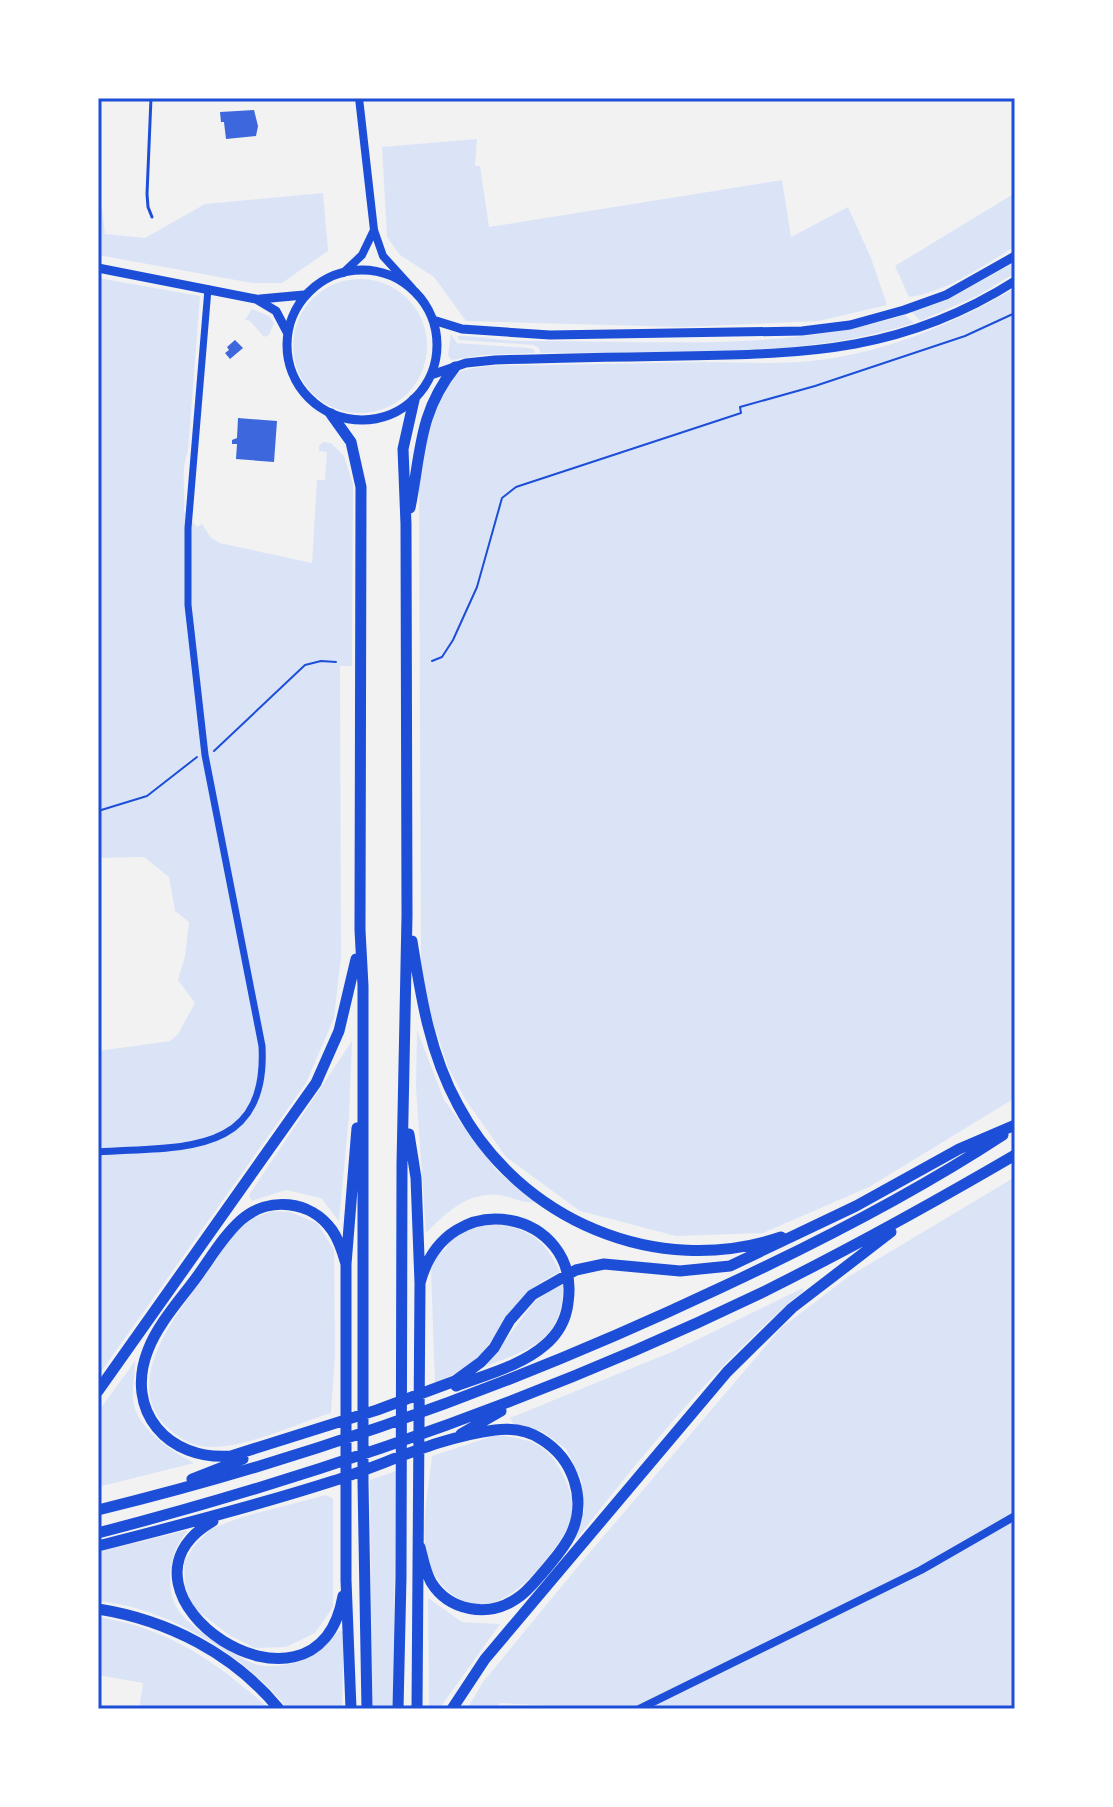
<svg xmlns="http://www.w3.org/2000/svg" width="1113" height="1807" viewBox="0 0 1113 1807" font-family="Roboto,sans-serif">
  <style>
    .green { fill: #dbe4f7 }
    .building { fill: #3d67dc }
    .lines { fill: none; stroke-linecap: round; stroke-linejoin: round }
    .path { stroke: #1d4ed8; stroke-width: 2 }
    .service { stroke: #1d4ed8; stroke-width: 3 }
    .tertiary { stroke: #1d4ed8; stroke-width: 7 }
    .secondary { stroke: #1d4ed8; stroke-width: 8 }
    .primary { stroke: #1d4ed8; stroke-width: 9 }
    .motorway { stroke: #1d4ed8; stroke-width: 11 }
    .neatline { fill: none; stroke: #1d4ed8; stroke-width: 3 }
  </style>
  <rect width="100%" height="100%" fill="#f2f2f2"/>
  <!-- green -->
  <path class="green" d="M 477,139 L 475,166 L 480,166 L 489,227 L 782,180 L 791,237 L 848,207 L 871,258 L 887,305 L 819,321 L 683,327 L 466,321 L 434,277 L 400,255 L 387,237 L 382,147 Z
    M 323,193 L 328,251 L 282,283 L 252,283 L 98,255 L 98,207 L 102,208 L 105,234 L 145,238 L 205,204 Z
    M 1015,193 L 1015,246 C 986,265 944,293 909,297 L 895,266 Z
    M 1015,262 L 1015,273 L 977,296 L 920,321 L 912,312 L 947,300 Z
    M 98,278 L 200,296 L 188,451 C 180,472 186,490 184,511 L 197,527 L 202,524 L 211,538 L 220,543 L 312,563 L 317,480 L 325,480 L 327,452 L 319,451 L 319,446 L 323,442 L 331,443 L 344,456 L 353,484 L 352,666 L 340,666 L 341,957 L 334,1018 L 306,1083 L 98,1376 L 98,1051 L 170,1041 L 178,1034 L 195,1003 L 178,980 L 185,956 L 189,922 L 175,911 L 169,877 L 144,857 L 98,858 Z
    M293 346a67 67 0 1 1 134 0a67 67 0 1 1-134 0Z
    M 1015,288 L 1015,1098 L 869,1187 L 763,1233 L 676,1236 L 580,1211 L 506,1157 L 465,1099 L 448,1067 L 424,995 L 421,967 L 419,489 C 420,459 429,393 454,375 C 473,362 526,366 550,365 C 600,364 651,363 702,362 C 734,362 767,364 799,362 C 875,357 950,326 1015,288 Z
    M 252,309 L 269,316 L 274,323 L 269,335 L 264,337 L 250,321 L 245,320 Z
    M 905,315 L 914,323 C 795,361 664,351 540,353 L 539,348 L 533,345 L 459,340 L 457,336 C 476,335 502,341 523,341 C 648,340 784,353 905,315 Z
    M 451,334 L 457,343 L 529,348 L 534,349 L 535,353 L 483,355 L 451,360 L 448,355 Z
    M 417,1030 L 444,1100 L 497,1171 L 536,1202 C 522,1204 511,1196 498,1195 C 467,1192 446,1213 426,1233 L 416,1088 Z
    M 352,1041 L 349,1116 L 339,1221 L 321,1198 L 286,1190 L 252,1201 L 249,1195 Z
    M 1015,1177 L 1015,1709 L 619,1709 L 500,1703 L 496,1709 L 467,1709 L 483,1682 L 580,1564 L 781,1328 L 848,1277 Z
    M 272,1211 L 290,1212 L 317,1223 L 334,1250 L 335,1353 L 331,1413 C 294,1424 240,1452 201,1446 C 190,1445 177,1436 169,1429 C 118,1384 178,1312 207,1273 C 219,1256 232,1232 249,1221 C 256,1216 265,1214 272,1211 Z
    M 486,1224 C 524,1225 544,1237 560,1272 C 516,1293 514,1312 486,1348 C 473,1365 454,1375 435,1384 L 431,1269 L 437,1254 L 447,1248 L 448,1241 L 464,1231 Z
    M 563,1282 C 564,1340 533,1348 486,1366 L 534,1302 Z
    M 803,1288 L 803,1291 C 717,1363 644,1453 575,1541 L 584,1510 L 581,1479 L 566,1449 L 542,1431 L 514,1425 L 510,1418 L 674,1351 Z
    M 135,1361 C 135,1374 132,1388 133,1400 C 136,1428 171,1451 194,1463 L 98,1487 L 98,1412 Z
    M 496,1435 C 531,1439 548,1443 564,1477 C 569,1488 573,1498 572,1511 C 570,1528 560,1542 550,1554 C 525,1589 481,1629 442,1585 C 435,1576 428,1565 426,1553 C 421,1522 429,1486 432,1456 Z
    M 396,1471 L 393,1709 L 372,1709 L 370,1480 Z
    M 326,1495 L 333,1499 L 333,1607 L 315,1633 L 286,1647 L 255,1648 L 229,1635 L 193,1607 L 185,1585 L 184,1563 L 194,1546 L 210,1529 L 245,1516 Z
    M 188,1530 C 169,1551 162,1592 182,1615 C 194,1630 241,1661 259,1665 C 266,1667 277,1666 284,1665 C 311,1661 322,1646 340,1630 L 344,1633 L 342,1709 L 288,1709 C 244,1655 169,1608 98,1601 L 98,1552 Z
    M 428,1598 L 462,1622 L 500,1624 L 439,1709 L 429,1709 Z
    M 98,1617 C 166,1627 219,1663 269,1709 L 139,1709 L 143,1683 L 98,1675 Z"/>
  <!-- building -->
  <path class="building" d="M 254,110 L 258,126 L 256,136 L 226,139 L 224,122 L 221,122 L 220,112 Z
    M 235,340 L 243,348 L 230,359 L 225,353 L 229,350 L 227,347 Z
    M 238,418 L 277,421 L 274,462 L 236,459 L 237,444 L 232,444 L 232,440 L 237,438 Z"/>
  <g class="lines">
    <!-- path -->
    <path class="path" d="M 432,661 L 442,657 L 453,640 L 477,587 L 502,498 L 516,487 L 741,413 L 740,407 L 815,386 L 965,336 L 1015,313
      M 214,751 L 305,665 L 321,661 L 336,662
      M 98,811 L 147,796 L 197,757"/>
    <!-- service -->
    <path class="service" d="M 151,98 L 147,194 L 148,207 L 152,217"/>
    <!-- tertiary -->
    <path class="tertiary" d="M 98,1152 C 180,1146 268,1158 262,1046 L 205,755 L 188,605 L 188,528 L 208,289"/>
    <!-- secondary -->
    <path class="secondary" d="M 359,98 L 374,230 L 383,256 L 412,288
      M 343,273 L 362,255 L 374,230
      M 639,1709 L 921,1570 L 1015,1516"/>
    <!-- primary -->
    <path class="primary" d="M 98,268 L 256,299 L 276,311 L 287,332
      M287 345a75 75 0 1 1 150 0a75 75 0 1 1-150 0Z
      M 260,299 L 304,295
      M 433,320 L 462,329 L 550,335 L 802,331 L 850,325 L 904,310 L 946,295 L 1015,256
      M 431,375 L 466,363 L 495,360 C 558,358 620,357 683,356 C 809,354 905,351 1015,281"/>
    <!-- motorway -->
    <path class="motorway" d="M 331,414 L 351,442 L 361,487 L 360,930 L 363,986 L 363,1482 L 367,1709
      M 410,508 C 421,454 418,413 455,367
      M 412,941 C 421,998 430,1054 458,1105 C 519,1220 657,1279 781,1237
      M 409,1134 L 416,1178 L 420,1283 L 417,1709
      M 346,1264 C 343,1253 339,1240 332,1230 C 311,1200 268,1196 241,1220 C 223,1236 210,1259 196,1278 C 179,1301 158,1324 148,1350 C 124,1411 168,1461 231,1456 L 377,1410 L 455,1381 L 481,1362 L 494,1348 L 510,1320 L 532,1295 L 576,1270 L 604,1264 L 680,1271 L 730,1266 L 856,1206 L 959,1149 L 1015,1125
      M 420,1283 C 447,1181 582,1211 568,1303 C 566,1320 558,1334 545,1345 C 521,1366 485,1375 456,1386
      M 98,1391 L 316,1083 L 339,1031 L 356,959
      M 461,1434 L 501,1411
      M 192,1479 L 243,1459
      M 98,1510 C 312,1458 521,1382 720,1288 C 817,1243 913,1194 1003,1135
      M 213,1521 C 91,1592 317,1744 343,1596
      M 98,1533 C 325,1474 547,1396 759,1294 C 846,1251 931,1204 1015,1155
      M 98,1546 C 177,1526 255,1506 333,1481 C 386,1464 439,1437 495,1430 C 511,1428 527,1430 541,1439 C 574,1459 587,1500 571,1534 C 565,1547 555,1558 546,1569 C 537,1579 528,1592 516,1599 C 488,1618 449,1611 431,1582 C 425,1571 423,1559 420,1547
      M 98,1609 C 168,1620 234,1654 279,1709
      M 351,1709 L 346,1580 L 346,1264 L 357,1128
      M 398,1709 L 401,1577 L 402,1165 L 407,916 L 406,524 L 403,449 L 414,400
      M 452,1709 L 485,1659 L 727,1372 L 792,1308 L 891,1232"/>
  </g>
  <!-- border -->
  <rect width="1113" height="1807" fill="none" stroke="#ffffff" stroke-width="200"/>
  <rect x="100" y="100" width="913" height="1607" class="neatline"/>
</svg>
